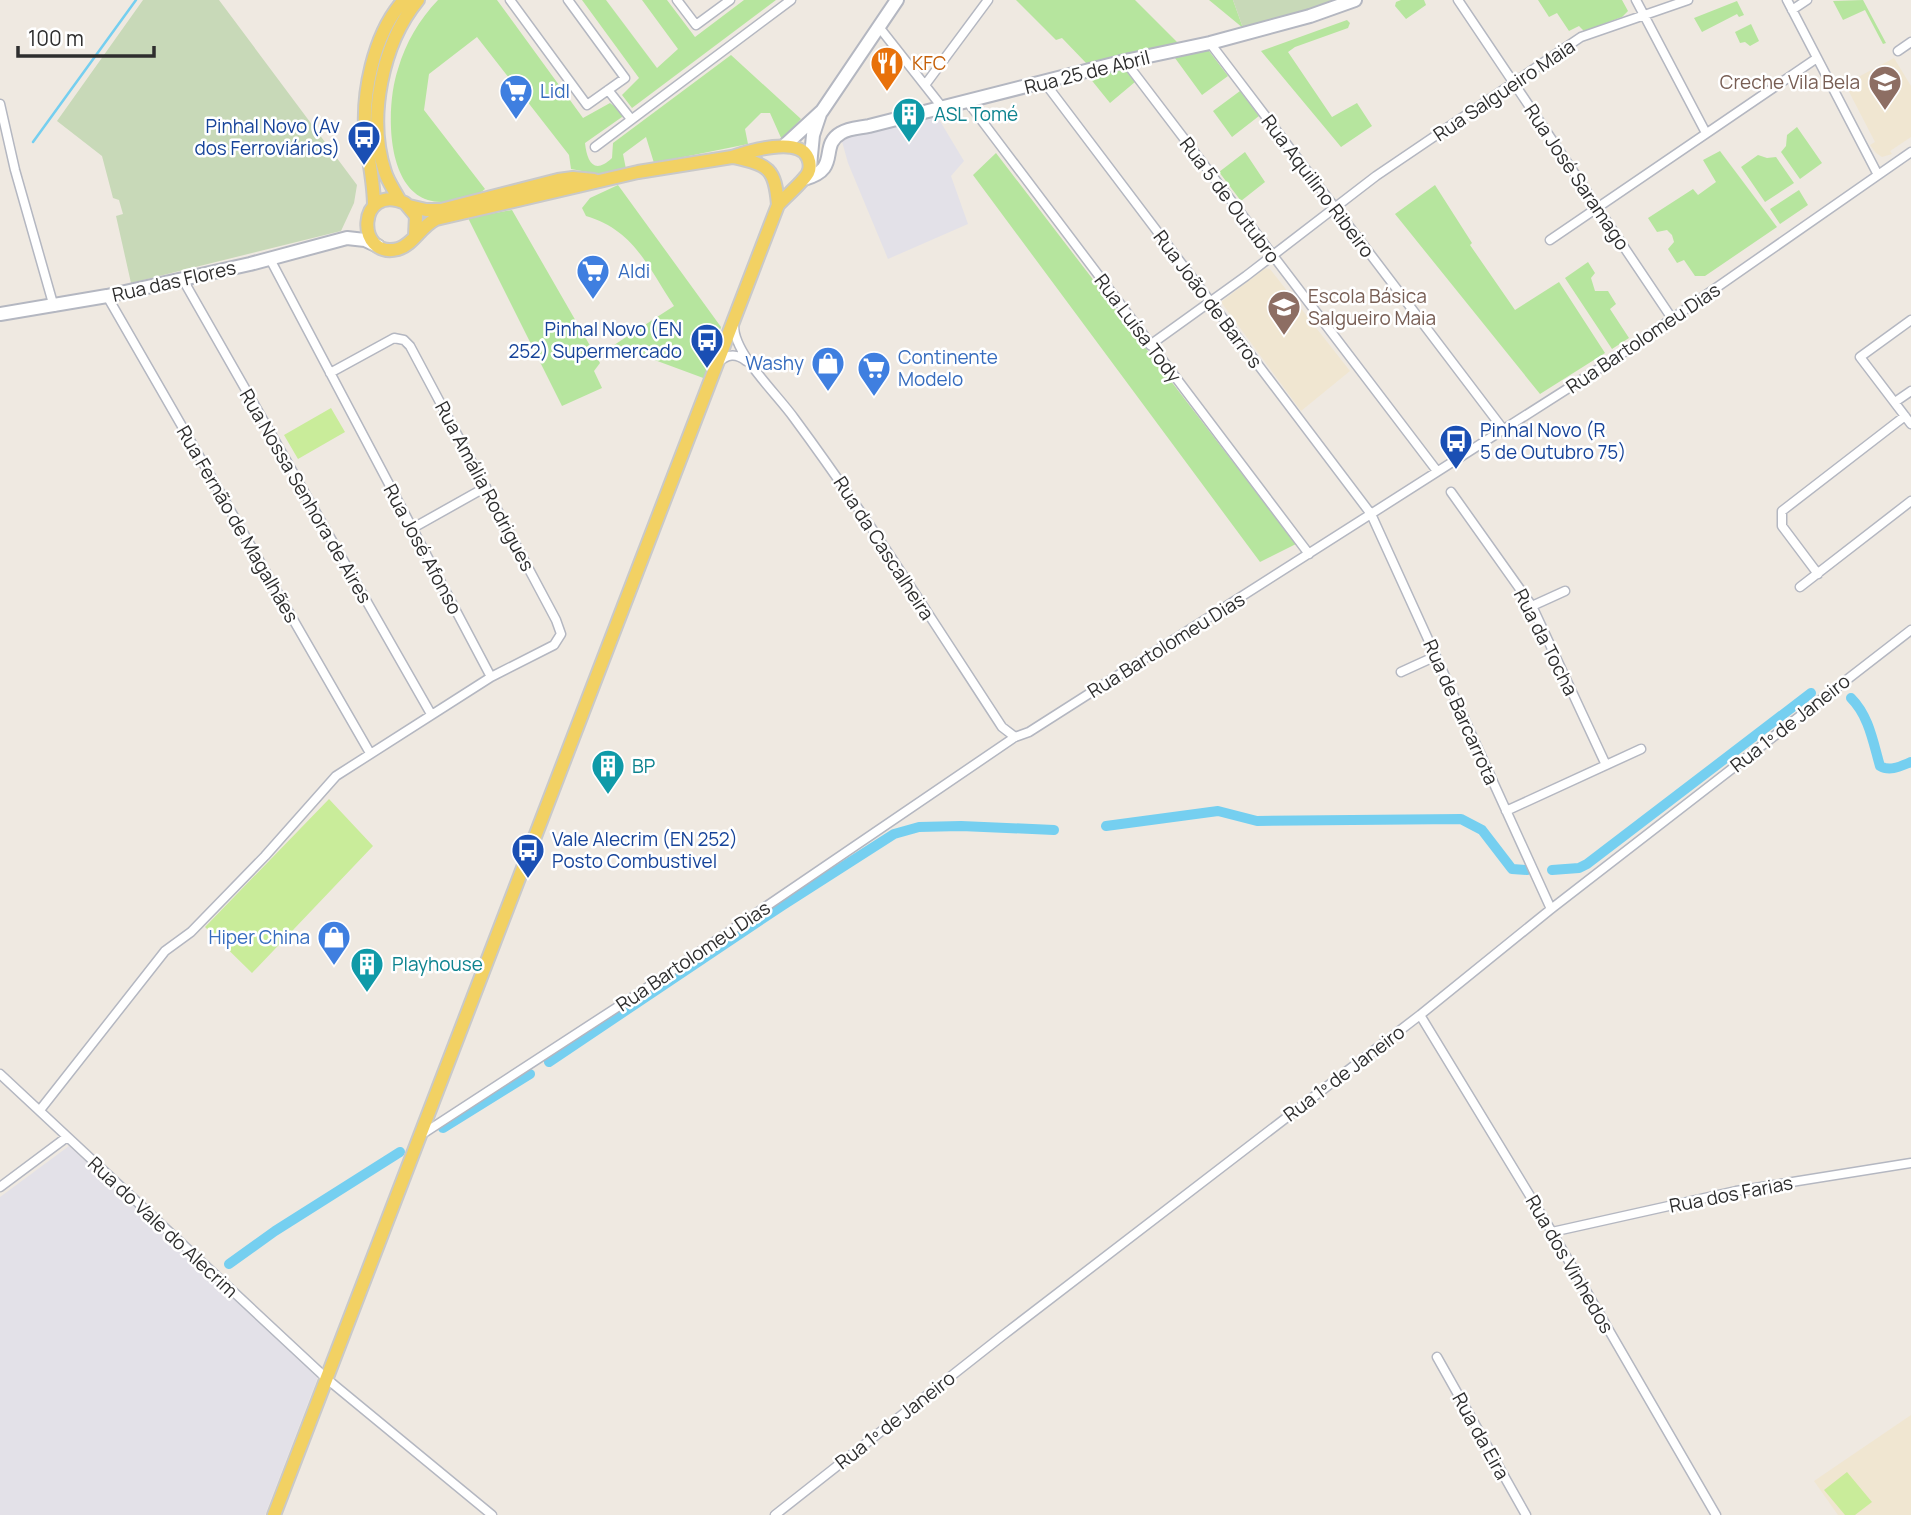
<svg xmlns="http://www.w3.org/2000/svg" width="1911" height="1515" viewBox="0 0 1911 1515" font-family="Manrope,sans-serif">
  <style>
    .industrial { fill: #e3e1e8 }
    .education { fill: #f0e6d1 }
    .green { fill: #b6e59e }
    .cemetery { fill: #c8d9b8 }
    .pitch { fill: #c9ec9a }
    .lines { fill: none; stroke-linecap: round; stroke-linejoin: round }
    .stream { stroke: #75cff0; stroke-width: 2.5 }
    .canal { stroke: #75cff0; stroke-width: 10 }
    .street-casing { stroke: #b4b7c1; stroke-width: 11 }
    .secondary-casing { stroke: #b4b7c1; stroke-width: 16 }
    .primary-casing { stroke: #c9c9c9; stroke-width: 16 }
    .street { stroke: #fff; stroke-width: 8 }
    .secondary { stroke: #fff; stroke-width: 12 }
    .primary { stroke: #f2d163; stroke-width: 12 }
    .labels { text-anchor: middle; dominant-baseline: central; stroke-width: 5; stroke-linejoin: round; paint-order: stroke }
    .food-label { font-size: 19px; fill: #c56008; stroke: #fff; text-anchor: start }
    .street-label { font-size: 19px; fill: #2e2e2e; stroke: #fff }
    .education-label { font-size: 19px; fill: #785e54; stroke: #fff; text-anchor: end }
    .shop-label { font-size: 19px; fill: #366cbe; stroke: #fff; text-anchor: start }
    .culture-label { font-size: 19px; fill: #0d838f; stroke: #fff; text-anchor: start }
    .transit-label { font-size: 19px; fill: #164399; stroke: #fff; text-anchor: end }
  </style>
  <rect width="100%" height="100%" fill="#efe9e1"/>
  <!-- industrial -->
  <path class="industrial" d="M 937,116 L 964,161 L 951,176 L 968,224 L 888,259 L 848,163 L 841,138 Z
    M 69,1146 L 318,1377 L 265,1515 L 0,1515 L 0,1197 Z"/>
  <!-- education -->
  <path class="education" d="M 1894,58 L 1911,86 L 1911,137 L 1890,151 L 1892,154 L 1882,157 L 1876,153 L 1870,145 L 1875,142 L 1845,84 Z
    M 1265,268 L 1270,269 L 1350,371 L 1301,411 L 1221,302 Z
    M 1911,1415 L 1911,1515 L 1838,1515 L 1814,1481 Z"/>
  <!-- green -->
  <path class="green" d="M 438,0 L 497,0 L 583,118 L 610,103 L 623,113 L 622,117 L 585,143 C 587,162 594,175 612,158 L 613,143 L 731,55 L 801,119 L 782,140 L 770,113 L 761,113 L 745,129 L 748,144 L 654,163 L 646,137 L 623,154 L 626,169 L 598,174 L 571,169 L 569,155 L 477,37 L 429,74 L 424,110 L 485,189 L 480,193 C 469,196 456,201 444,202 C 384,205 385,107 398,69 C 406,42 419,20 438,0 Z
    M 582,0 L 606,0 L 657,68 L 678,49 L 642,0 L 667,0 L 695,37 L 744,0 L 776,0 L 632,108 L 622,95 L 639,78 Z
    M 1016,0 L 1135,0 L 1179,44 L 1087,64 L 1062,38 L 1056,40 Z
    M 1209,0 L 1233,0 L 1243,28 Z
    M 1401,0 L 1424,0 L 1426,5 L 1406,19 L 1395,6 L 1396,2 Z
    M 1538,0 L 1622,0 L 1628,11 L 1622,17 L 1584,31 L 1579,26 L 1569,31 L 1557,13 L 1549,17 Z
    M 1863,0 L 1886,43 L 1883,44 L 1865,10 L 1843,20 L 1833,1 Z
    M 1737,1 L 1744,15 L 1739,17 L 1737,14 L 1702,32 L 1694,18 Z
    M 1347,20 L 1350,23 L 1348,28 L 1295,47 L 1288,52 L 1332,117 L 1357,103 L 1372,126 L 1341,147 L 1261,51 Z
    M 1751,24 L 1759,41 L 1750,46 L 1745,42 L 1740,43 L 1735,32 Z
    M 1205,51 L 1209,51 L 1228,76 L 1202,95 L 1175,58 Z
    M 1121,70 L 1126,71 L 1135,82 L 1110,103 L 1089,77 Z
    M 1240,91 L 1259,116 L 1232,137 L 1213,111 Z
    M 1797,127 L 1822,163 L 1800,179 L 1781,152 L 1786,146 L 1787,135 Z
    M 1720,151 L 1777,227 L 1705,276 L 1695,276 L 1684,260 L 1677,263 L 1668,249 L 1674,242 L 1672,235 L 1667,230 L 1657,232 L 1648,218 L 1693,189 L 1698,195 L 1716,182 L 1703,160 Z
    M 1245,152 L 1265,182 L 1241,201 L 1219,172 Z
    M 996,153 L 1292,539 L 1296,544 L 1260,562 L 973,175 Z
    M 1758,155 L 1767,158 L 1776,157 L 1794,183 L 1765,202 L 1741,167 Z
    M 618,185 L 721,327 L 706,379 L 614,345 L 674,306 C 648,267 634,230 586,216 L 582,208 L 590,198 Z
    M 1435,185 L 1472,243 L 1470,245 L 1515,310 L 1559,282 L 1605,353 L 1540,394 L 1395,214 Z
    M 1799,190 L 1808,205 L 1780,224 L 1770,209 Z
    M 512,210 L 600,363 L 594,371 L 602,388 L 562,406 L 468,218 Z
    M 1588,262 L 1595,273 L 1591,278 L 1595,291 L 1608,291 L 1616,304 L 1610,309 L 1629,338 L 1612,349 L 1565,278 Z"/>
  <!-- cemetery -->
  <path class="cemetery" d="M 143,0 L 219,0 L 357,185 L 354,203 L 341,231 L 131,283 L 116,216 L 123,214 L 119,200 L 113,198 L 102,156 L 57,121 Z
    M 1233,0 L 1333,0 L 1285,18 L 1243,28 Z"/>
  <!-- pitch -->
  <path class="pitch" d="M 331,408 L 345,432 L 298,459 L 284,435 Z
    M 329,799 L 373,846 L 252,973 L 205,927 Z
    M 1847,1472 L 1872,1502 L 1855,1515 L 1845,1515 L 1824,1490 Z"/>
  <g class="lines">
    <!-- stream -->
    <path class="stream" d="M 33,142 L 136,0"/>
    <!-- canal -->
    <path class="canal" d="M 1851,698 C 1869,716 1873,742 1880,766 C 1890,772 1901,766 1911,762
      M 1106,826 L 1218,811 L 1257,821 L 1461,819 L 1482,830 L 1512,869 L 1527,870
      M 1552,870 L 1579,868 L 1587,864 L 1811,693
      M 549,1062 L 783,905 L 894,834 L 919,827 L 961,826 L 1054,830
      M 443,1128 L 530,1074
      M 229,1264 L 275,1231 L 400,1152"/>
    <defs>
      <path id="street" d="M 510,0 L 587,105 L 625,78 L 568,0
        M 677,0 L 696,25 L 730,0
        M 1458,0 L 1673,320
        M 1636,0 L 1706,133
        M 1787,0 L 1878,175
        M 1792,10 L 1807,0
        M 879,27 L 942,107
        M 1210,43 L 1503,429
        M 1898,51 L 1911,42
        M 1125,61 L 1437,471
        M 1045,83 L 1371,514 L 1551,909
        M 925,85 L 988,0
        M 608,90 L 631,119
        M 967,101 L 1309,554
        M 0,104 L 15,170 L 54,307
        M 595,147 L 791,0
        M 1550,240 L 1817,58
        M 270,259 L 491,677
        M 182,278 L 431,714
        M 107,296 L 370,753
        M 1911,320 L 1860,357 L 1911,424
        M 734,326 C 734,354 777,394 794,418 C 868,518 934,623 1002,727 L 1015,737
        M 1150,345 L 1246,276 L 1376,176 L 1581,37 L 1688,0
        M 718,363 C 727,354 736,353 746,361
        M 1895,402 L 1911,391
        M 1451,492 L 1532,606 L 1606,765
        M 413,528 L 486,487
        M 1818,574 L 1782,526 L 1782,511 L 1905,416
        M 1800,587 L 1911,501
        M 1532,606 L 1565,591
        M 1401,672 L 1436,656
        M 1506,811 L 1641,749
        M 1420,1015 L 1552,1232 L 1716,1515
        M 0,1074 L 327,1379 L 492,1515
        M 40,1110 L 165,951 L 191,932 L 265,856 L 336,776 L 491,677 L 554,645 L 561,634 L 556,620 L 410,346 L 404,340 L 394,338 L 330,373
        M 421,1135 L 639,993 L 1015,737 L 1029,732 L 1614,359 L 1911,152
        M 0,1187 L 67,1137
        M 1552,1232 L 1736,1191 L 1911,1163
        M 1437,1357 L 1526,1515
        M 775,1515 L 1002,1336 L 1420,1015 L 1551,909 L 1911,630"/>
      <path id="secondary" d="M 784,146 L 822,111 L 897,0
        M 810,166 L 813,135 L 820,114
        M 804,179 C 842,169 818,146 841,133 C 849,128 860,128 869,126 L 1125,61 L 1210,43 L 1310,16 L 1355,0
        M 0,314 L 107,296 L 250,264 L 347,238 L 365,240 L 378,246"/>
      <path id="primary" d="M 733,157 C 769,165 775,168 778,205
        M 400,201 C 395,191 388,182 385,172 C 367,118 382,44 418,0
        M 374,206 C 374,183 369,162 366,140 C 361,96 373,34 404,0
        M 409,206 L 426,210 L 441,210 L 558,180 L 573,178 L 594,180
        M 274,1515 L 778,205 C 784,198 805,180 808,173 C 810,169 810,163 808,158 C 799,136 749,151 732,157 L 638,172 L 436,219 C 421,226 413,245 398,249 C 355,260 357,182 405,203 L 416,216 L 415,236"/>
    </defs>
    <!-- street casing -->
    <use href="#street" class="street-casing"/>
    <!-- secondary casing -->
    <use href="#secondary" class="secondary-casing"/>
    <!-- primary casing -->
    <use href="#primary" class="primary-casing"/>
    <!-- street -->
    <use href="#street" class="street"/>
    <!-- secondary -->
    <use href="#secondary" class="secondary"/>
    <!-- primary -->
    <use href="#primary" class="primary"/>
  </g>
  <!-- icons -->
  <defs>
    <symbol id="restaurant-pin" viewBox="-11 -11 22 30"><path d="M0 17L-7.5 6A9.5 9.5 0 1 1 7.5 6Z" fill="#e8710a" stroke="#fff"/><path d="M-5-6h1v4h1v-4h1v4h1v-4h1v5L-1.5 .5V6h-2V.5L-5-1ZM5-6V6H3V1.5H1.5Q1.5-4 5-6Z" fill="#fff"/></symbol>
    <symbol id="school-pin" viewBox="-11 -11 22 30"><path d="M0 17L-7.5 6A9.5 9.5 0 1 1 7.5 6Z" fill="#8d6e63" stroke="#fff"/><path d="M0-5L7-2L0 1L-7-2ZM-4 1L0 2.5L4 1V4Q0 6-4 4Z" fill="#fff"/></symbol>
    <symbol id="supermarket-pin" viewBox="-11 -11 22 30"><path d="M0 17L-7.5 6A9.5 9.5 0 1 1 7.5 6Z" fill="#3f7fe0" stroke="#fff"/><path d="M-6-5.5h2.5l.6 2H6L4.5 2H-2.5L-4.4-4H-6ZM-1.5 3.2a1.3 1.3 0 1 0 .1 0ZM3 3.2a1.3 1.3 0 1 0 .1 0Z" fill="#fff"/></symbol>
    <symbol id="building-pin" viewBox="-11 -11 22 30"><path d="M0 17L-7.5 6A9.5 9.5 0 1 1 7.5 6Z" fill="#0f9aa8" stroke="#fff"/><path d="M-4-6H4V6H1V3H-1V6H-4ZM-2.5-4.3h1.7v1.8h-1.7ZM.8-4.3h1.7v1.8H.8ZM-2.5-1h1.7V.8h-1.7ZM.8-1h1.7V.8H.8Z" fill="#fff"/></symbol>
    <symbol id="bus-pin" viewBox="-11 -11 22 30"><path d="M0 17L-7.5 6A9.5 9.5 0 1 1 7.5 6Z" fill="#1a4fb4" stroke="#fff"/><path d="M-5-6H5V4H4V6H2V4H-2V6H-4V4H-5ZM-3.5-4V0h7V-4ZM-3.5 1.2v1.5H-2V1.2ZM2 1.2v1.5H3.5V1.2Z" fill="#fff"/></symbol>
    <symbol id="shop-pin" viewBox="-11 -11 22 30"><path d="M0 17L-7.5 6A9.5 9.5 0 1 1 7.5 6Z" fill="#3f7fe0" stroke="#fff"/><path d="M-5-2.5h2.3a2.7 3.5 0 0 1 5.4 0H5L5.5 6h-11ZM-1.5-2.5h3a1.5 2.3 0 0 0-3 0Z" fill="#fff"/></symbol>
  </defs>
  <g fill-rule="evenodd">
    <use href="#restaurant-pin" x="868" y="44" width="38" height="52"/>
    <use href="#school-pin" x="1866" y="63" width="38" height="52"/>
    <use href="#supermarket-pin" x="497" y="72" width="38" height="52"/>
    <use href="#building-pin" x="890" y="95" width="38" height="52"/>
    <use href="#bus-pin" x="345" y="118" width="38" height="52"/>
    <use href="#supermarket-pin" x="574" y="252" width="38" height="52"/>
    <use href="#school-pin" x="1265" y="288" width="38" height="52"/>
    <use href="#bus-pin" x="688" y="321" width="38" height="52"/>
    <use href="#shop-pin" x="809" y="344" width="38" height="52"/>
    <use href="#supermarket-pin" x="855" y="349" width="38" height="52"/>
    <use href="#bus-pin" x="1437" y="422" width="38" height="52"/>
    <use href="#building-pin" x="589" y="747" width="38" height="52"/>
    <use href="#bus-pin" x="509" y="831" width="38" height="52"/>
    <use href="#shop-pin" x="315" y="918" width="38" height="52"/>
    <use href="#building-pin" x="348" y="945" width="38" height="52"/>
  </g>
  <g class="labels">
    <!-- food labels -->
    <g class="food-label">
      <text x="912" y="63">KFC</text>
    </g>
    <!-- street labels -->
    <g class="street-label">
      <text transform="translate(1087 72) rotate(-14)">Rua 25 de Abril</text>
      <text transform="translate(1504 90) rotate(-34)">Rua Salgueiro Maia</text>
      <text transform="translate(1577 177) rotate(56)">Rua José Saramago</text>
      <text transform="translate(1318 186) rotate(53)">Rua Aquilino Ribeiro</text>
      <text transform="translate(1230 200) rotate(53)">Rua 5 de Outubro</text>
      <text transform="translate(174 281) rotate(-13)">Rua das Flores</text>
      <text transform="translate(1208 299) rotate(53)">Rua João de Barros</text>
      <text transform="translate(1138 328) rotate(53)">Rua Luísa Tody</text>
      <text transform="translate(1643 338) rotate(-34)">Rua Bartolomeu Dias</text>
      <text transform="translate(485 486) rotate(62)">Rua Amália Rodrigues</text>
      <text transform="translate(306 496) rotate(60)">Rua Nossa Senhora de Aires</text>
      <text transform="translate(238 524) rotate(60)">Rua Fernão de Magalhães</text>
      <text transform="translate(884 548) rotate(57)">Rua da Cascalheira</text>
      <text transform="translate(423 549) rotate(62)">Rua José Afonso</text>
      <text transform="translate(1546 642) rotate(63)">Rua da Tocha</text>
      <text transform="translate(1166 645) rotate(-32)">Rua Bartolomeu Dias</text>
      <text transform="translate(1461 712) rotate(66)">Rua de Barcarrota</text>
      <text transform="translate(1790 723) rotate(-38)">Rua 1º de Janeiro</text>
      <text transform="translate(693 956) rotate(-34)">Rua Bartolomeu Dias</text>
      <text transform="translate(1344 1073) rotate(-37)">Rua 1º de Janeiro</text>
      <text transform="translate(1731 1194) rotate(-11)">Rua dos Farias</text>
      <text transform="translate(163 1227) rotate(43)">Rua do Vale do Alecrim</text>
      <text transform="translate(1570 1264) rotate(60)">Rua dos Vinhedos</text>
      <text transform="translate(895 1420) rotate(-38)">Rua 1º de Janeiro</text>
      <text transform="translate(1481 1436) rotate(61)">Rua da Eira</text>
    </g>
    <!-- education labels -->
    <g class="education-label">
      <text x="1860" y="82">Creche Vila Bela</text>
      <text x="1308" y="296" text-anchor="start">Escola Básica<tspan x="1308" dy="22">Salgueiro Maia</tspan></text>
    </g>
    <!-- shop labels -->
    <g class="shop-label">
      <text x="540" y="91">Lidl</text>
      <text x="618" y="271">Aldi</text>
      <text x="898" y="357">Continente<tspan x="898" dy="22">Modelo</tspan></text>
      <text x="804" y="363" text-anchor="end">Washy</text>
      <text x="310" y="937" text-anchor="end">Hiper China</text>
    </g>
    <!-- culture labels -->
    <g class="culture-label">
      <text x="934" y="114">ASL Tomé</text>
      <text x="632" y="766">BP</text>
      <text x="392" y="964">Playhouse</text>
    </g>
    <!-- transit labels -->
    <g class="transit-label">
      <text x="340" y="126">Pinhal Novo (Av<tspan x="340" dy="22">dos Ferroviários)</tspan></text>
      <text x="682" y="329">Pinhal Novo (EN<tspan x="682" dy="22">252) Supermercado</tspan></text>
      <text x="1480" y="430" text-anchor="start">Pinhal Novo (R<tspan x="1480" dy="22">5 de Outubro 75)</tspan></text>
      <text x="552" y="839" text-anchor="start">Vale Alecrim (EN 252)<tspan x="552" dy="22">Posto Combustivel</tspan></text>
    </g>
  </g>
  <!-- scale -->
  <path d="M18 46v10h136v-10" fill="none" stroke="#2e2e2e" stroke-width="3.5"/>
  <text x="28" y="46" font-size="21" fill="#2e2e2e" stroke="#ffffff" stroke-width="5" paint-order="stroke">100 m</text>
</svg>
